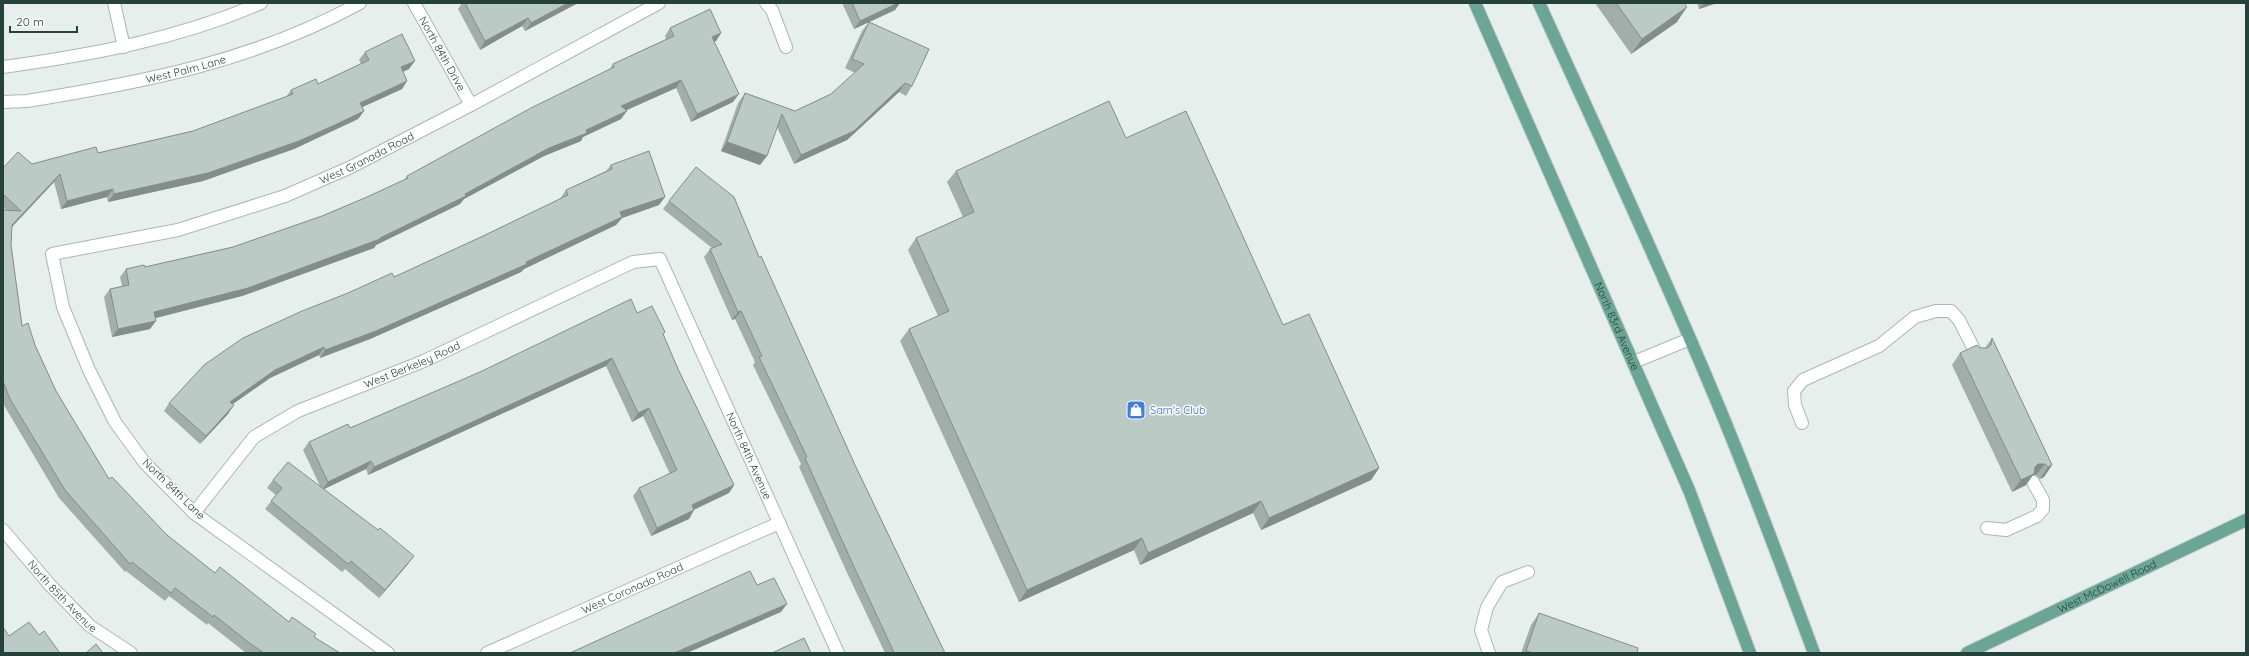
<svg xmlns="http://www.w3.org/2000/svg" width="2249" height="656" viewBox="0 0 2249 656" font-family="Quicksand,sans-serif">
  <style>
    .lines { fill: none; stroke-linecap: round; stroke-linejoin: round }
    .minor-casing { stroke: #a8b8b2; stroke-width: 14 }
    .major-casing { stroke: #c2cac8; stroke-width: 14 }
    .minor { stroke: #fff; stroke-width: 12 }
    .major { stroke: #6aa596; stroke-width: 12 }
    .wall { fill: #a1aea9 }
    .shaded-wall { fill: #838d89 }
    .building { fill: #bbcac4; stroke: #838d89 }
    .labels { text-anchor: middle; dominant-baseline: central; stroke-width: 3; stroke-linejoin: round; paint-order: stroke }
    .street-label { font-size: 11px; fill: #24423a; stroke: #f7fbf9 }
    .shop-label { font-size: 11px; fill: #366cbe; stroke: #f7fbf9; text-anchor: start }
  </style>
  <rect width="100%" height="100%" fill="#e6efeb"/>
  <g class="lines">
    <defs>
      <g id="minor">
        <path d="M 114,3 L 124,47"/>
        <path id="s1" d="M 414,3 L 471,105"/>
        <path d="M 766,3 L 772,10 L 786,47"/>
        <path d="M 3,67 C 91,55 178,39 261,3"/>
        <path id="s2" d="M 3,102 L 27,101 C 145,82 254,61 360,3"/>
        <path d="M 1634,362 L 1690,339"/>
        <path d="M 1802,423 L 1795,405 L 1794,391 L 1803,380 L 1879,346 L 1915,317 L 1936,311 L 1951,311 L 1959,320 L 1976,353"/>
        <path id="s3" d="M 194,513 L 254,437 L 298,411 L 424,361 L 633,262 L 660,259 L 838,653"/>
        <path d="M 1987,528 L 2006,530 L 2037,516 L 2043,509 L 2043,500 L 2033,482"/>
        <path id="s4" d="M 3,530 L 50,585 L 90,626 L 131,653"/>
        <path id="s5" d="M 388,653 L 194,513 L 144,462 L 115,422 L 89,370 L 63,307 L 52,254 L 178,230 L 285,196 L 351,167 L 471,105 L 659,3"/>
        <path id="s6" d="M 487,653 L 779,523"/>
        <path d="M 1489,653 L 1481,630 L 1487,607 L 1502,582 L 1528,572"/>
      </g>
      <g id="major">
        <path id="s7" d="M 1475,3 L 1689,490 L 1750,653"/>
        <path d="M 1539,3 C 1598,133 1659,263 1714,395 C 1750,480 1782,567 1814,653"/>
        <path id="s8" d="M 1967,653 L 2246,520"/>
      </g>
    </defs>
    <!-- minor casing -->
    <use href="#minor" class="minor-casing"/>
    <!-- major casing -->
    <use href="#major" class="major-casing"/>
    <!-- minor -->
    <use href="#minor" class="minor"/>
    <!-- major -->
    <use href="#major" class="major"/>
  </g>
  <!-- wall -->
  <path class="wall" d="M 462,3 L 578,3 L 525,31 L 522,26 L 480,50 L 458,9 Z
    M 842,3 L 900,3 L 895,10 L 869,22 L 912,86 L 906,96 L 899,92 L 847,140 L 794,164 L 777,127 L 760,165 L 721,151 L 738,103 L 745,93 L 795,111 L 831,94 L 855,73 L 845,68 L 862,31 L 869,22 L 854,29 Z
    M 1595,3 L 1684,3 L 1677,22 L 1631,54 Z
    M 1697,3 L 1717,3 L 1699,9 Z
    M 670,28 L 721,33 L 716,41 L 714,42 L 733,102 L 691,122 L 676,88 L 626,110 L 621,119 L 583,137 L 581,141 L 544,156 L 464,199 L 460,204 L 376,245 L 374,248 L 242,296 L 155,318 L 150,329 L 112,337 L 104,297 L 110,289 L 122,286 L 120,277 L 126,269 L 145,267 L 233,247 L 322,216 L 367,197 L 404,180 L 407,176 L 610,69 L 613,64 L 666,39 L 665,36 Z
    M 365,52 L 409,69 L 403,72 L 407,81 L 402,89 L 362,107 L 364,111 L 358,119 L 294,149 L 203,181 L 108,202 L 107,197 L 61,209 L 54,182 L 12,227 L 11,245 L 22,326 L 35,345 L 56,391 L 109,479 L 167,535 L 215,573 L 289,622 L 340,653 L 246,653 L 208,623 L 207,625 L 169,596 L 165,601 L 126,571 L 125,572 L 59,498 L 5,407 L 3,403 L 3,210 L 6,210 L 3,207 L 3,168 L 32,164 L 98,153 L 193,131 L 286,97 L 291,90 L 318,84 L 361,64 L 359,60 Z
    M 1126,138 L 1283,325 L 1379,468 L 1371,480 L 1261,530 L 1253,513 L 1140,565 L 1134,550 L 1019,602 L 900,341 L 909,329 L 938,316 L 908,250 L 916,238 L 963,217 L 947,182 L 956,171 Z
    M 611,165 L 659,205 L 622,218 L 616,225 L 524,269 L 521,272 L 370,339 L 320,358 L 319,355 L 270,378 L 233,404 L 228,414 L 200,444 L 164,411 L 169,403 L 394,277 L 481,237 L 560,199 L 566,190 L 606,171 Z
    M 669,201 L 759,257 L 855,465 L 945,653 L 885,653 L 849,577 L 799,467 L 801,464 L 753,365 L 755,362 L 735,319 L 732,320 L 704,257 L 710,249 L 712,248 L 663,209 Z
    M 637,313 L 665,332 L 663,335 L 678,369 L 734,485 L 729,493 L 694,510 L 689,519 L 651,536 L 633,496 L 639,488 L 670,474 L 643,416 L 632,422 L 606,366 L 368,475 L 366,469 L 324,489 L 408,564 L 379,598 L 345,569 L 342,572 L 265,509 L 276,495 L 267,488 L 273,480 L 320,486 L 303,450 L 309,442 L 350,428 Z
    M 1992,338 L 2052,465 L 2044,477 L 2040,479 L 2036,475 L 2033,475 L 2026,485 L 2012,492 L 1952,365 L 1960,353 L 1980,348 L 1985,348 Z
    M 1539,613 L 1637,653 L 1521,653 L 1531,625 Z"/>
  <!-- shaded-wall -->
  <path class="shaded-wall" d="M 568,3 L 578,3 L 525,31 L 531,23 Z
    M 898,3 L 900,3 L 895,10 L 854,29 L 860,21 Z
    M 1704,3 L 1717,3 L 1699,9 Z
    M 1687,7 L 1677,22 L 1631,54 L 1642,39 Z
    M 528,18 L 522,26 L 480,50 L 485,41 Z
    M 721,33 L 716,41 L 707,45 L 712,37 Z
    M 415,61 L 409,69 L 395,75 L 401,67 Z
    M 681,80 L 676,88 L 616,115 L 621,106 Z
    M 407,81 L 402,89 L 354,111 L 360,103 Z
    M 905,83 L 899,92 L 847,140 L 794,164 L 801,155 Z
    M 739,94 L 733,102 L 691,122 L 697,114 Z
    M 364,111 L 358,119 L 294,149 L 203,181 L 108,202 L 114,194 Z
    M 627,111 L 621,119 L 583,137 L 581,141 L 544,156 L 464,199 L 460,204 L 376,245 L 374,248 L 242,296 L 148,320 L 154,312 L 380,238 L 465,194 L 549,148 Z
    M 727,142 L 767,156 L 760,165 L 721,151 Z
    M 60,174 L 54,182 L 6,233 L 12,225 Z
    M 113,189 L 107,197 L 61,209 L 67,201 Z
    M 665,197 L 659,205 L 622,218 L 616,225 L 524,269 L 521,272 L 370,339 L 320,358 L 325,350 L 526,262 L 620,212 Z
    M 741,311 L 735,319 L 732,320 L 738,312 Z
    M 156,321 L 150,329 L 112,337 L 118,329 Z
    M 324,347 L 319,355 L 270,378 L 224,410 L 230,402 L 275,370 Z
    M 612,358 L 606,366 L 368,475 L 374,467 Z
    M 234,405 L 228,414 L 200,444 L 206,436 Z
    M 649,408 L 643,416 L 632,422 L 638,413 Z
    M 371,461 L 366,469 L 322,490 L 328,482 Z
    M 2038,464 L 2045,464 L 2036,475 L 2033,475 L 2026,485 L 2012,492 L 2021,480 Z
    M 2052,465 L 2044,477 L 2040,479 L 2048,467 Z
    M 1379,468 L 1371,480 L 1261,530 L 1269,518 Z
    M 734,485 L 729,493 L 686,513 L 692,505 Z
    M 1261,501 L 1253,513 L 1140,565 L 1148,553 Z
    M 694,510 L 689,519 L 651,536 L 657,528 Z
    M 1142,538 L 1134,550 L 1019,602 L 1027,590 Z
    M 414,556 L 408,564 L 379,598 L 385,590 Z
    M 787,604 L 781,612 L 687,653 L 674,653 Z
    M 1526,651 L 1533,653 L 1524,653 Z"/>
  <!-- building -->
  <path class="building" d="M 465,3 L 568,3 L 531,23 L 528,18 L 485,41 Z
    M 852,3 L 898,3 L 860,21 Z
    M 1616,3 L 1684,3 L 1687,7 L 1642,39 Z
    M 710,9 L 721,33 L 712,37 L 739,94 L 697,114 L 681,80 L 621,106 L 627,111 L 586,130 L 587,133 L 549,148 L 465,194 L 466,196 L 380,238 L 380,239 L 248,288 L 154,312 L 156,321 L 118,329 L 110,289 L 129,285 L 126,269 L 144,265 L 145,267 L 233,247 L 322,216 L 367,197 L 408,178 L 407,176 L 531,108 L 614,67 L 613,64 L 674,36 L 670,28 Z
    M 869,22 L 929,49 L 912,86 L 905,83 L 854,131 L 801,155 L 782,114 L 767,156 L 727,142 L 745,93 L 795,111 L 831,94 L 864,64 L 852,59 Z
    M 402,34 L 415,61 L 401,67 L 407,81 L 360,103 L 364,111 L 337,124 L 299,141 L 208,173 L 114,194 L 113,189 L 67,201 L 60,174 L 12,225 L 11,245 L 22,326 L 28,323 L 35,345 L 56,391 L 109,479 L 112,477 L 167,535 L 215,573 L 220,567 L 289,622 L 292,617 L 316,634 L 314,637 L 340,653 L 264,653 L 247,641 L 214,615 L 213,617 L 175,588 L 171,593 L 132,562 L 130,564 L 65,490 L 10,399 L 3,381 L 3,210 L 21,211 L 3,194 L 3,168 L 18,152 L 32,164 L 96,147 L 98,153 L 193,131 L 293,94 L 291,90 L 316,79 L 318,84 L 369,60 L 365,52 Z
    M 1109,101 L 1126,138 L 1186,111 L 1283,325 L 1309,314 L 1379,468 L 1269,518 L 1261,501 L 1148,553 L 1142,538 L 1027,590 L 909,329 L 949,311 L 916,238 L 974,212 L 956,171 Z
    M 649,151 L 665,197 L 620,212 L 622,217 L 526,262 L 527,264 L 376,331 L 325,350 L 324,347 L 275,370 L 230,402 L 234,405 L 206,436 L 169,403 L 204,365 L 243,338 L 302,311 L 348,293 L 392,273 L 394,277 L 481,237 L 568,195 L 566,190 L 612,169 L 611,165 Z
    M 696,167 L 734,197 L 759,257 L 761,256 L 855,465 L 945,653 L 894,653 L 892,648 L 855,569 L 805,458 L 807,457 L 759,357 L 762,356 L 741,311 L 738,312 L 710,249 L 722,244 L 669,201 Z
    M 631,299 L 637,313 L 652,306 L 665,332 L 663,334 L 678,369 L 734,485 L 692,505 L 694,510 L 657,528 L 639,488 L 677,470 L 649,408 L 638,413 L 612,358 L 374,467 L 371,461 L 328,482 L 309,442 L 348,424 L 350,428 L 480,372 Z
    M 1992,338 L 2052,465 L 2048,467 L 2045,464 L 2038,464 L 2035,467 L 2034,474 L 2021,480 L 1960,353 L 1977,345 L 1980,348 L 1987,348 L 1991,345 Z
    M 288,462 L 378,530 L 380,528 L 414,556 L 385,590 L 351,561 L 348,564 L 271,501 L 282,488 L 273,480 Z
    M 750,571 L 757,585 L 774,578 L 787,604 L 674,653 L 570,653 Z
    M 1539,613 L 1638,648 L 1637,653 L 1533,653 L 1526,651 Z
    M 29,622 L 39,635 L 44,631 L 60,653 L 3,653 L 3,627 L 9,636 Z
    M 804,638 L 811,653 L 772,653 Z
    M 96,644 L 103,653 L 86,653 Z"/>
  <!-- icons -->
  <defs>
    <symbol id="shop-square" viewBox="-11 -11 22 22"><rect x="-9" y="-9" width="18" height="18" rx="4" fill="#3f7fe0" stroke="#f7fbf9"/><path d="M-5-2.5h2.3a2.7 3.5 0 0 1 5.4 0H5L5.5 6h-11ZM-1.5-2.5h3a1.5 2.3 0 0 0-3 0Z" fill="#fff"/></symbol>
  </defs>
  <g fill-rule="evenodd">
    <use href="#shop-square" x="1125" y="399" width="22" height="22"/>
  </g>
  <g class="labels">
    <!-- street labels -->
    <g class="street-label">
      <text stroke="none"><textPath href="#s1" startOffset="58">North 84th Drive</textPath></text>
      <text stroke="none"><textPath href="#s2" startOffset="186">West Palm Lane</textPath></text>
      <text stroke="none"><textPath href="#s5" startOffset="871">West Granada Road</textPath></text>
      <text stroke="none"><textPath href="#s7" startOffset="353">North 83rd Avenue</textPath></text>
      <text stroke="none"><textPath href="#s3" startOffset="271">West Berkeley Road</textPath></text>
      <text stroke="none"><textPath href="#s3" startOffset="758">North 84th Avenue</textPath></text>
      <text transform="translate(174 489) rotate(44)">North 84th Lane</text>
      <text stroke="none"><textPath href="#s8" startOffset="155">West McDowell Road</textPath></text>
      <text stroke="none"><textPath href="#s6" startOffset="159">West Coronado Road</textPath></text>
      <text stroke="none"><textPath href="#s4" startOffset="89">North 85th Avenue</textPath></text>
    </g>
    <!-- shop labels -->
    <g class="shop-label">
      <text x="1150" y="410">Sam's Club</text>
    </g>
  </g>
  <!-- border -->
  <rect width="2249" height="656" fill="none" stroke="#24423a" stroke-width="8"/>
  <!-- scale -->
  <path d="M10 26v6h67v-6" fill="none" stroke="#24423a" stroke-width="2"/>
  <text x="16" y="26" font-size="12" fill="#24423a" stroke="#f7fbf9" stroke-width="3" paint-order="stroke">20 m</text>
</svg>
